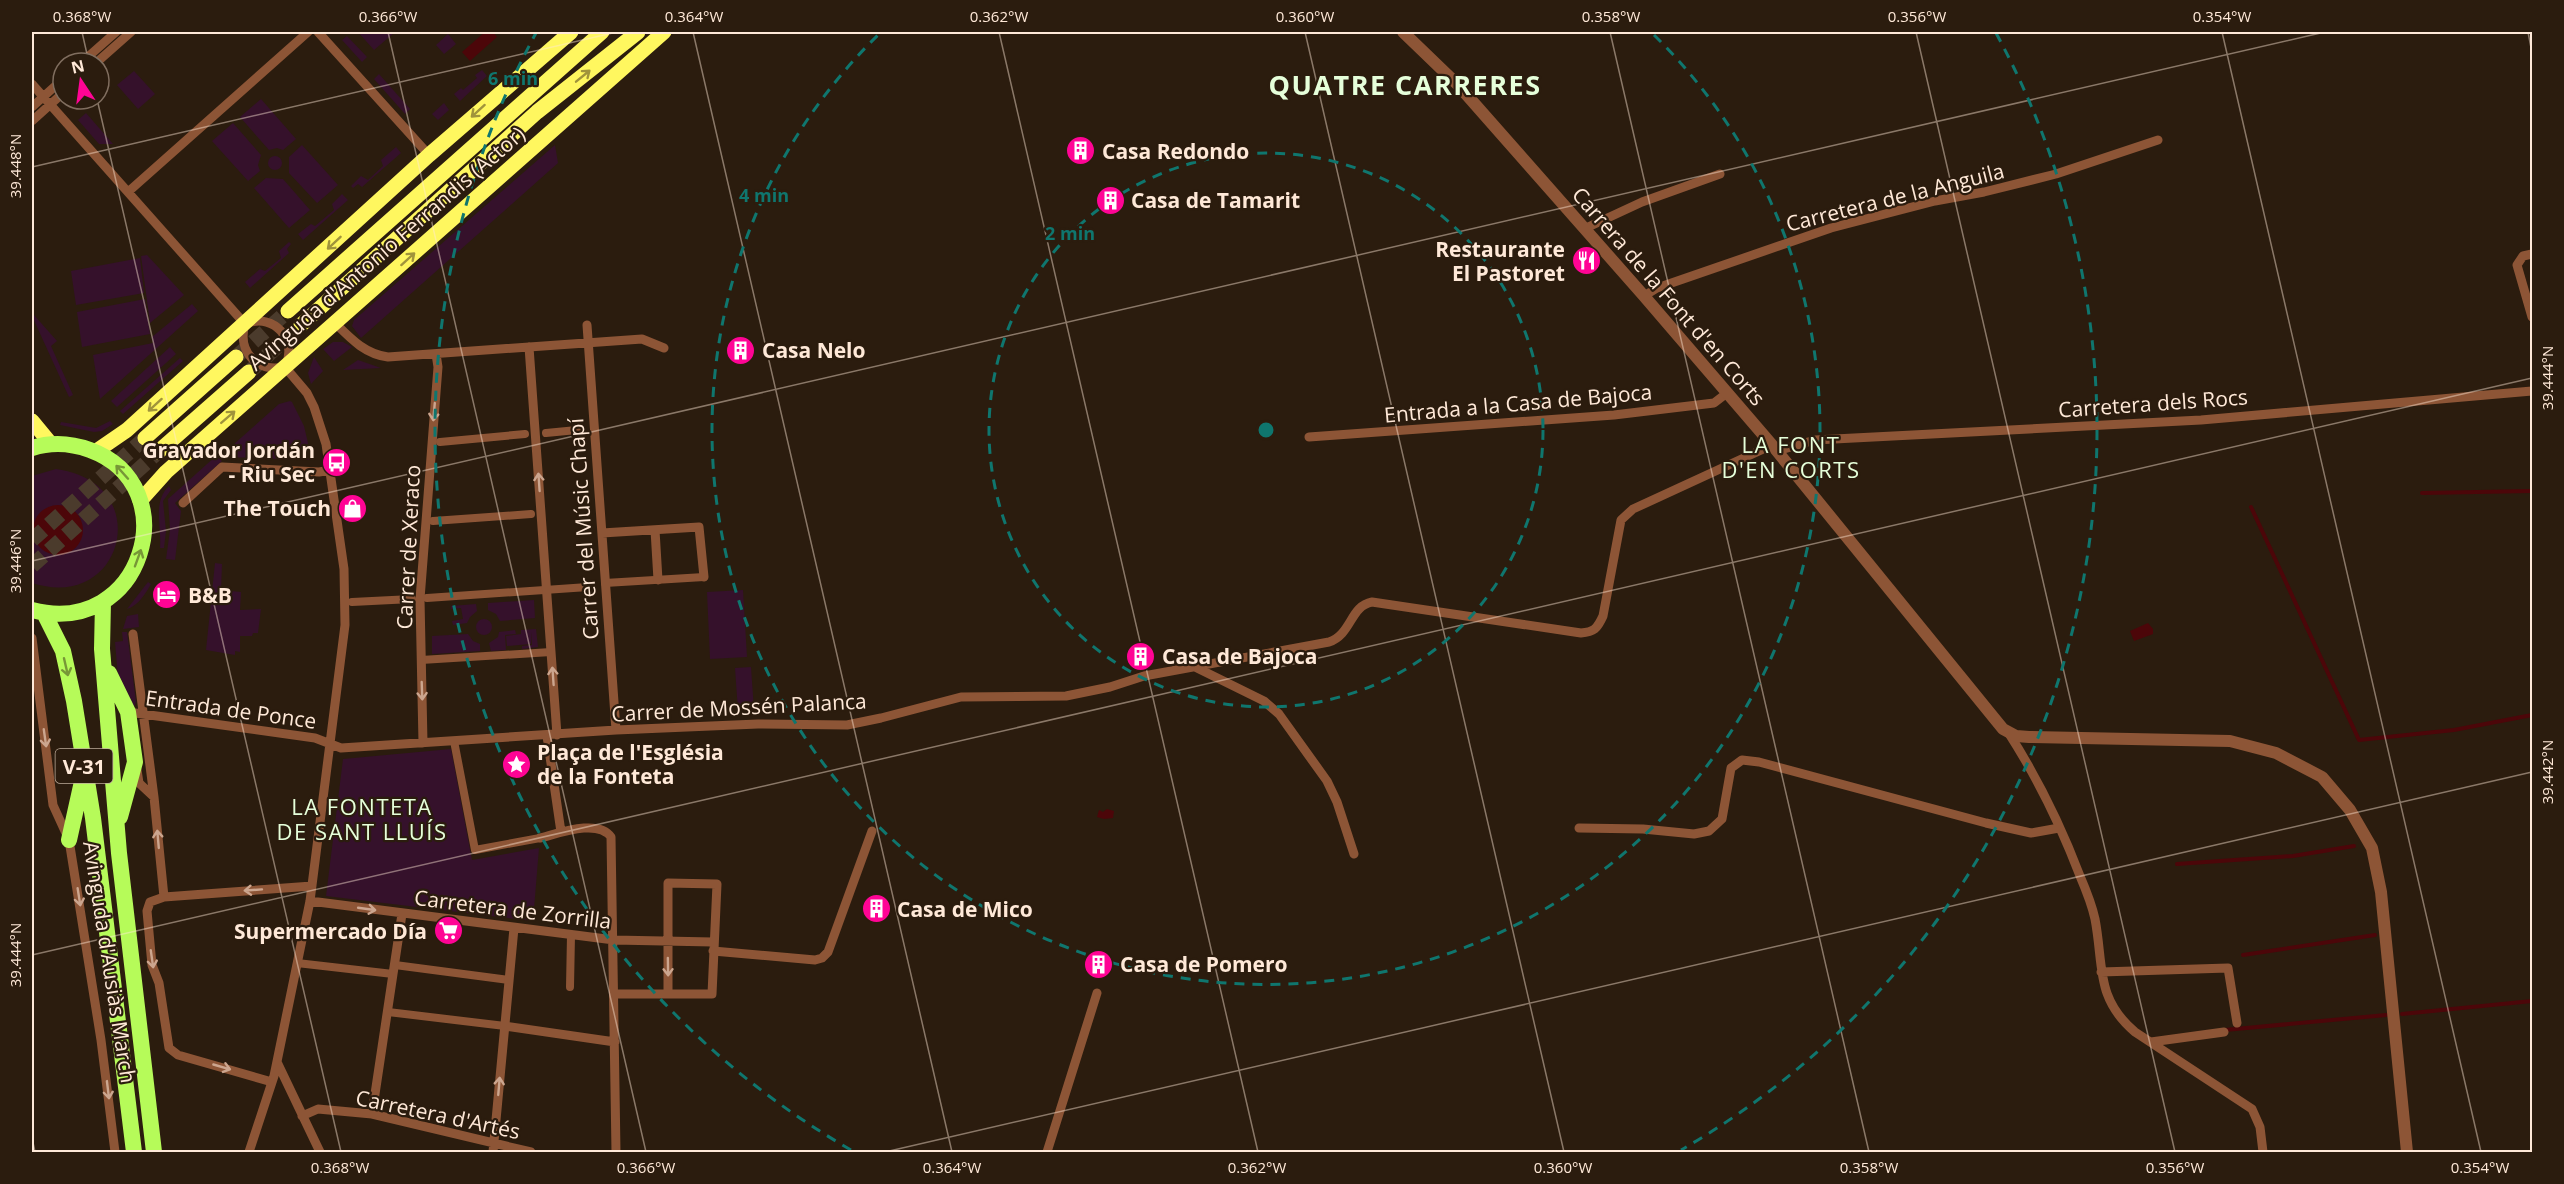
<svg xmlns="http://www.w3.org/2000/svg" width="2564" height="1184" viewBox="0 0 2564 1184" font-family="'Open Sans',sans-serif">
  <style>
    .green { fill: #35112b }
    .water { fill: #4c0609 }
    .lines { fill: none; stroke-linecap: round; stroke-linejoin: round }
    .stream { stroke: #4c0609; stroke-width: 4 }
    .primary-tunnel { stroke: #4b3b2c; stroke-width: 15; stroke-dasharray: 15 8; stroke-linecap: butt }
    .pedestrian { stroke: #8d5536; stroke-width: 8 }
    .minor { stroke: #8d5536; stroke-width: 9 }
    .tertiary { stroke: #8d5536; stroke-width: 12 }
    .primary { stroke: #fff75f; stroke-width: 15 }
    .trunk { stroke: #b6fb59; stroke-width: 16 }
    .oneway { stroke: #a0943b }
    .oneway2 { stroke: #cca68f }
    .oneway3 { stroke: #779737 }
    .ticks { fill: none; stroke: #ffe9d8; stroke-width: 1.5; stroke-opacity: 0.45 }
    .ring { fill: none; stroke: #0f766e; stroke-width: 3; stroke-dasharray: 10 8 }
    .labels { text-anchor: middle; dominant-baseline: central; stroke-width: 4.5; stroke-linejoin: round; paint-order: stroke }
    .shield { fill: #2b1c0e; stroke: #bfac9b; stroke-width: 1.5 }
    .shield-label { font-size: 20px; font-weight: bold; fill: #ffe9d8 }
    .poi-label { font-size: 21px; font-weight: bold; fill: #ffe9d8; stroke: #2b1c0e; text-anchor: start }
    .street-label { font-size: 21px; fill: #ffe9d8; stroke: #2b1c0e }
    .neighbourhood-label { font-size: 22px; letter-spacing: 1.5px; fill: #e6ffda; stroke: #2b1c0e }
    .district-label { font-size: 27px; font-weight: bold; letter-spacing: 1.5px; fill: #e6ffda; stroke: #2b1c0e }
    .centre { fill: #0f766e; stroke: #2b1c0e; stroke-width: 3 }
    .ring-label { font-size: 18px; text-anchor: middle; font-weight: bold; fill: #0f766e; stroke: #2b1c0e; stroke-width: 4.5; stroke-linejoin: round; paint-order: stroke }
    .neatline { fill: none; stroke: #ffe9d8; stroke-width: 2 }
    .ticks-label { font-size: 15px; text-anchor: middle; fill: #ffe9d8 }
  </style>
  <rect width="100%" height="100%" fill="#2b1c0e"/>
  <!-- green -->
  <path class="green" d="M 358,32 L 395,32 L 374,50 Z
    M 448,34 L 456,44 L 444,54 L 436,45 Z
    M 347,36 L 367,57 L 362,62 L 342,40 Z
    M 482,70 L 487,76 L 460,101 L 454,94 L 461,88 L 463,90 L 477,78 L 475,75 Z
    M 134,71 L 155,94 L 138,109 L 117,85 Z
    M 379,74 L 410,109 L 405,114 L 374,79 Z
    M 261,99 L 296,139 L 283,150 L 277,148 L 269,150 L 240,117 Z
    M 444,103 L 449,110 L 438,120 L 432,114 Z
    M 86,113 L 113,144 L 99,144 L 78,120 Z
    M 233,123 L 261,155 L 258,165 L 260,171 L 248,181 L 212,141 Z
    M 302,145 L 338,185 L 317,203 L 289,173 L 289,157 Z
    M 555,145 L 558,163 L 361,338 L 352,326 L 354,320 Z
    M 396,147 L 401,153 L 362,187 L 358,184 L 353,188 L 351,186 L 361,176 L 368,180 L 383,166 L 381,160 Z
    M268 163a7 7 0 1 1 14 0a7 7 0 1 1-14 0Z
    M 266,178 L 283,179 L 310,210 L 289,228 L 254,188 Z
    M 342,194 L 348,200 L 303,240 L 298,234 L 311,224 L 315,226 L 334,210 L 332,204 Z
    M 289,242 L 291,244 L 287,249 L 289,253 L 250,288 L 245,282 L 260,269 L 265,271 L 281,258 L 279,251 Z
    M 147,255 L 184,295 L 150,323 L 141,256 Z
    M 140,258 L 144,293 L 76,305 L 71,271 Z
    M 145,299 L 150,334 L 82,347 L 77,312 Z
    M 192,304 L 198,311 L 100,399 L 93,355 L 153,343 L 152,337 Z
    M 34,315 L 57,341 L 51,346 L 73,395 L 69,397 L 32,316 Z
    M 333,342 L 343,342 L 352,347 L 334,361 L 323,349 Z
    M 170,347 L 176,354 L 117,407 L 111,401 Z
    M 314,357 L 323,371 L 311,384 L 308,373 Z
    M 180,358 L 183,361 L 123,414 L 120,411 Z
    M 358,360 L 381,368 L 343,370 Z
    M 290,401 L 292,402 L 304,426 L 312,460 L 228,457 L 224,453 L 279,404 Z
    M 110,421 L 113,424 L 102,431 L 94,432 L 60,425 L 61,422 L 96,428 Z
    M 216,456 L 222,461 L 175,503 L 181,511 L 175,560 L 166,559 L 170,530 L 168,499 Z
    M 56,469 C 156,482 125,613 32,583 L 32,476 Z
    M 169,486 L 171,490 L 163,501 L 166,531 L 164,548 L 160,548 C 162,527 152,502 169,486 Z
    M 215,563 L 222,564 L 221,590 L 241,592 L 240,610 L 261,609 L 258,633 L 253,633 L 252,636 L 240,636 L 240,652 L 235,651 L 235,655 L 206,650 Z
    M 148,582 L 151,584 C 146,593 138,606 127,609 Z
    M 743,590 L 747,657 L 710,659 L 707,592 Z
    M 534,600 L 535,618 L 500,621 L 496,614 L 488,610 L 488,603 Z
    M 476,604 L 477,611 L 470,617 L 467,623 L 453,625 L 452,621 L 463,619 L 461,608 L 451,609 L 451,606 Z
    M 138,614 L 139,627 L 123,629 L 127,616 Z
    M476 627a8 8 0 1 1 16 0a8 8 0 1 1-16 0Z
    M 536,629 L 538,647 L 522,649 L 522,646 L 532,645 L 531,632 L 531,644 L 507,646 L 506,636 L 521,634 L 521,630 Z
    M 515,630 L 516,634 L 505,635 L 506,650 L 491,651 L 489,643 L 498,637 L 499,632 Z
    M 122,632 L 127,632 L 136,702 L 134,707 L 118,677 L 115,642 L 123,641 Z
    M 468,634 L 473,641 L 480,644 L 480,651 L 432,654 L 432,636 Z
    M 751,667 L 754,710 L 738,711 L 735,668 Z
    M 451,749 L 472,860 L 539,848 L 533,921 L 326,896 L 343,759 Z"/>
  <!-- water -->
  <path class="water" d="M 485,32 L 493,32 L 497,37 L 470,61 L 462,52 Z
    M33 530a25 25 0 1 1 50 0a25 25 0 1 1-50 0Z
    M 2148,623 L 2153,629 L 2153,634 L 2134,641 L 2130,631 Z
    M 1107,809 L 1114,811 L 1113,818 L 1104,819 L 1097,817 L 1099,810 L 1103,812 Z"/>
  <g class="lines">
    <!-- stream -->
    <path class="stream" d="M 2422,493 L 2532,491
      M 2251,507 L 2359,740 L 2454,730 L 2532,715
      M 2177,864 L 2293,856 L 2354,846
      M 2243,955 L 2375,935
      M 2402,1014 L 2532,1001
      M 2225,1030 L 2386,1015"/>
    <!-- primary-tunnel -->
    <path class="primary-tunnel" d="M 236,357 L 288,311
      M 249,372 L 301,325
      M 32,540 L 145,438
      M 32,566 L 158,452"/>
    <!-- pedestrian -->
    <path class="pedestrian" d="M 546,433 L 577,430
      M 440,442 L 525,434
      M 433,521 L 531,514
      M 605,583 L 704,577
      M 427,598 L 588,587
      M 352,602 L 412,599
      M 421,660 L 551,652
      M 454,741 L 475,850 L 540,838
      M 297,963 L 393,974
      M 395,965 L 509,980
      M 570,987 L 571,935
      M 388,1012 L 505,1026"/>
    <!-- minor -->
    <path class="minor" d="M 318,32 L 429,155
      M 81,63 L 116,32
      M 96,63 L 131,32
      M 32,84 L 245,324
      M 32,107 L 63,79
      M 32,121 L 63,93
      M 128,192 L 308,32
      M 1586,228 L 1642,202 L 1720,174
      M 2532,254 L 2523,256 L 2517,265 L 2532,317
      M 1644,296 L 1657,288 L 1831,228 L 1935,201 L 1984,192 L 2056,174 L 2158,140
      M 248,323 C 274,314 297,339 286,365
      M 335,323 C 351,339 365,354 388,357 L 642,339 L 664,348
      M 245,324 C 237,351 257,373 284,367
      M 587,325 L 616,730
      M 529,347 L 557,735
      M 1309,437 L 1614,415 L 1714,403 L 1727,393
      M 1777,451 L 1815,440 L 2201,420 L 2532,391
      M 183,503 L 222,467 L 319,472 L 331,470
      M 655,530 L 658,580
      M 602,533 L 699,527 L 704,577
      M 133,634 L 154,797 L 164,897
      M 32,638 L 53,805 L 69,840 L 101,1040 L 115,1152
      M 1193,666 L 1264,701 L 1279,714 L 1327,781 L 1337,802 L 1354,854
      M 128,712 L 315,738 L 341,748 L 616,730 L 758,724 L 847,725 L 881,718 L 961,697 L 1066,696 L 1110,687 L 1144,676 L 1329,642 C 1352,634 1350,606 1372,602 L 1581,633 C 1594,632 1597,629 1603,616 L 1621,520 L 1633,509 L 1772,445
      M 2008,732 C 2037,777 2061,826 2080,876 C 2086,890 2092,905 2095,919 C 2104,966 2095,998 2135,1032 L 2252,1109 L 2260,1127 L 2263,1152
      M 547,736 L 561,832
      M 423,743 L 420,599 L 438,367 L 436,354
      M 137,770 L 139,783 L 154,797
      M 1579,828 L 1643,829 L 1694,834 L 1709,831 L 1722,819 L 1731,768 L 1742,760 L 1759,762 L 1986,823 L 2031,833 L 2059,828
      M 540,838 C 557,834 598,818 611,837 L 616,1152
      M 310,901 L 614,940 L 713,942
      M 713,951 L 815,960 L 822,958 L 828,952 L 872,831
      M 2101,972 L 2228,968 L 2237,1023
      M 614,994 L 712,994 L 717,884 L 668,883 L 668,994
      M 505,1026 L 615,1042
      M 2151,1042 L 2224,1032
      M 277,1062 L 320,1152
      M 272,1082 L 178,1055 L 169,1048 L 159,983 L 152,965 L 147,911 L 150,902 L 164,897 L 312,886
      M 372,1114 L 402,914
      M 302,1116 L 318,1109 L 372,1114 L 531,1152
      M 249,1152 L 274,1076 L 310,901 L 345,625 L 344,569 L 326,444 L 314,407 L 307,393 L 285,367
      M 493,1152 L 514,928
      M 1047,1152 L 1097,993"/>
    <!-- tertiary -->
    <path class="tertiary" d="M 1403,32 L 1458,85 L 1644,296 L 1772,445 L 2003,729 L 2016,736 L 2029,737 L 2230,741 L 2276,753 L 2322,777 L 2350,810 L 2372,848 L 2381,892 L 2407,1152"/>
    <!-- primary -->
    <path class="primary" d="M 288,311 L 602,32
      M 301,325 L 537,112 L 638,32
      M 32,421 L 51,444
      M 145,438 L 236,357
      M 95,452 L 127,430 L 429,155 L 571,32
      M 158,452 L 249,372
      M 140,501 L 166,472 L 664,32"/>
    <!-- trunk -->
    <path class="trunk" d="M 32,448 C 51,442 71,443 90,450 C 188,486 143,639 32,610
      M 103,602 L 102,649 L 119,853 L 154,1152
      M 44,613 L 63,651 L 74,701 L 93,818 L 134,1152
      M 109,673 L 128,712 L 135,762 L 120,817
      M 69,840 L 83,777"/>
  </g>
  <!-- one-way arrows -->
  <defs><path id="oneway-shaft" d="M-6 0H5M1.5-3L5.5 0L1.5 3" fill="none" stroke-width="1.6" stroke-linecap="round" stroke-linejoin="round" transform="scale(1.5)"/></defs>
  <g class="oneway">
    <use href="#oneway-shaft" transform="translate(583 76) rotate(-39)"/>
    <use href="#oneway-shaft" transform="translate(478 111) rotate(138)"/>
    <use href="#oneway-shaft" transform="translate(334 243) rotate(137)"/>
    <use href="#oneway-shaft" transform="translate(408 259) rotate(-42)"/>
    <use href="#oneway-shaft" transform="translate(155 405) rotate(138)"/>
    <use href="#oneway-shaft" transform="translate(228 417) rotate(-41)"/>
  </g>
  <g class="oneway2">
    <use href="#oneway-shaft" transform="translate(434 412) rotate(95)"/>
    <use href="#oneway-shaft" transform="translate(539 482) rotate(-94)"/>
    <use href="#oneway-shaft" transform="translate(553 676) rotate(-94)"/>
    <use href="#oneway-shaft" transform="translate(422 691) rotate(88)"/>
    <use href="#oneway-shaft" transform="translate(45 738) rotate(82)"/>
    <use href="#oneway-shaft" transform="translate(158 839) rotate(-95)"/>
    <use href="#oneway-shaft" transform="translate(253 890) rotate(176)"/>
    <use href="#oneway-shaft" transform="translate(79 897) rotate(81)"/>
    <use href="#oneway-shaft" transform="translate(367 909) rotate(8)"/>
    <use href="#oneway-shaft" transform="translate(152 959) rotate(82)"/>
    <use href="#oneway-shaft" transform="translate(668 967) rotate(89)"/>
    <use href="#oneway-shaft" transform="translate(222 1067) rotate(16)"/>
    <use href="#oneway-shaft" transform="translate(499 1086) rotate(-85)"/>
    <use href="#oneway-shaft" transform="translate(108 1090) rotate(83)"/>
  </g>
  <g class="oneway3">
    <use href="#oneway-shaft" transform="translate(122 472) rotate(-132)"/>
    <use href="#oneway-shaft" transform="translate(138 558) rotate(-70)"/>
    <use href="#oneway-shaft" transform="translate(66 667) rotate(77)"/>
  </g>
  <!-- ticks -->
  <path class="ticks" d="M 82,32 L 89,63M 388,32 L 646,1152M 693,32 L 952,1152M 999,32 L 1258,1152M 1305,32 L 1564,1152M 1610,32 L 1869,1152M 1916,32 L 2175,1152M 2222,32 L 2481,1152M 2528,32 L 2532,53M 97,99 L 341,1152M 32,167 L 617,32M 32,561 L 2325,32M 32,955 L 2532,378M 32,1138 L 35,1152M 885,1152 L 2532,772"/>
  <!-- distance rings -->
  <g class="ring">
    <circle cx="1266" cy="430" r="277"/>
    <path d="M1654 35A554 554 0 1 1 878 35"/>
    <path d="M851 1150A831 831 0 0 1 536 33M1996 33A831 831 0 0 1 1681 1150"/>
  </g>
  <!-- icons -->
  <defs>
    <symbol id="building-disc" viewBox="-11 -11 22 22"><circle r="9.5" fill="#ff0495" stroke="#2b1c0e"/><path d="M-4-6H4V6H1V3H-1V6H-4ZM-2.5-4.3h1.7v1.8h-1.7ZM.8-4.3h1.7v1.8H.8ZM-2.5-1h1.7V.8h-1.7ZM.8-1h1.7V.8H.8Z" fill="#fff"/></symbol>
    <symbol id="restaurant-disc" viewBox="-11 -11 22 22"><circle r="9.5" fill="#ff0495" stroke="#2b1c0e"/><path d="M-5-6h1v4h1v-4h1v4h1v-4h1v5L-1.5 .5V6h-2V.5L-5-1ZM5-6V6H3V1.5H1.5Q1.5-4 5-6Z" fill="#fff"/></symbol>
    <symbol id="bus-disc" viewBox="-11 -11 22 22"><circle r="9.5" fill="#ff0495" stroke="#2b1c0e"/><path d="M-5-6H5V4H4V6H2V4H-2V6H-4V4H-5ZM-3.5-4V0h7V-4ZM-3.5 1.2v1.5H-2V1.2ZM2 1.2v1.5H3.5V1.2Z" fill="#fff"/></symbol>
    <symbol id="shop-disc" viewBox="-11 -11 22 22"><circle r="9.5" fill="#ff0495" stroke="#2b1c0e"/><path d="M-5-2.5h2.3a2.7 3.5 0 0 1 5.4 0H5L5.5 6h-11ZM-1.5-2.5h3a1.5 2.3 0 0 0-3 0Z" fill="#fff"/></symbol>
    <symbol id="hotel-disc" viewBox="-11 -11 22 22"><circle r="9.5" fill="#ff0495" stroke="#2b1c0e"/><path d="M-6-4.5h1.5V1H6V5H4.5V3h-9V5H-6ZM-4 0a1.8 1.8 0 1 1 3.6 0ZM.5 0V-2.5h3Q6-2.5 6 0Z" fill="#fff"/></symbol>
    <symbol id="sight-disc" viewBox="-11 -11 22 22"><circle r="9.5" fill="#ff0495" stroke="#2b1c0e"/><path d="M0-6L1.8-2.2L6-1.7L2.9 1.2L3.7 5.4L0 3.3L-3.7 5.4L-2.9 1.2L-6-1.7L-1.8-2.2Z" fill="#fff"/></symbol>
    <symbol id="supermarket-disc" viewBox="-11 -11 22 22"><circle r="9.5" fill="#ff0495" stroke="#2b1c0e"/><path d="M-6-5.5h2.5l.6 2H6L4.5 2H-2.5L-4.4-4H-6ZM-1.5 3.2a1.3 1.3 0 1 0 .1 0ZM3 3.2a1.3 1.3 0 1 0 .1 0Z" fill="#fff"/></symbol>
  </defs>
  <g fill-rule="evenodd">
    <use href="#building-disc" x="1064" y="134" width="33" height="33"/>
    <use href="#building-disc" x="1094" y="184" width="33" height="33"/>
    <use href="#restaurant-disc" x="1570" y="244" width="33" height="33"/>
    <use href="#building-disc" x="724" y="334" width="33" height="33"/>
    <use href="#bus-disc" x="320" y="446" width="33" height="33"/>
    <use href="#shop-disc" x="336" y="492" width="33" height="33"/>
    <use href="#hotel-disc" x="150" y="578" width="33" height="33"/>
    <use href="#building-disc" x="1124" y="640" width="33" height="33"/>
    <use href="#sight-disc" x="500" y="748" width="33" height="33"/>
    <use href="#building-disc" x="860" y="892" width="33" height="33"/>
    <use href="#supermarket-disc" x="432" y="914" width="33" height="33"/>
    <use href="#building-disc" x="1082" y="948" width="33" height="33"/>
  </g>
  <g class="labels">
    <!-- shield labels -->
    <rect class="shield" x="55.5" y="749" width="57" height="34" rx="4.5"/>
    <g class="shield-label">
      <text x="84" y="766">V-31</text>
    </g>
    <!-- poi labels -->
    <g class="poi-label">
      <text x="1102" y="151">Casa Redondo</text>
      <text x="1131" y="200">Casa de Tamarit</text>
      <text x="1565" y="249" text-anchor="end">Restaurante<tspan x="1565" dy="24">El Pastoret</tspan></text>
      <text x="762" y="350">Casa Nelo</text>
      <text x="315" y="450" text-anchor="end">Gravador Jordán<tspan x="315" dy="24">- Riu Sec</tspan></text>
      <text x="331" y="508" text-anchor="end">The Touch</text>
      <text x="188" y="595">B&amp;B</text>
      <text x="1162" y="656">Casa de Bajoca</text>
      <text x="537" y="752">Plaça de l'Església<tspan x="537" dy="24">de la Fonteta</tspan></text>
      <text x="897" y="909">Casa de Mico</text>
      <text x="427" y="931" text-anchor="end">Supermercado Día</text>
      <text x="1120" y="964">Casa de Pomero</text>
    </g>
    <!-- street labels -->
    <g class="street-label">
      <text transform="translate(1895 197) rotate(-14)">Carretera de la Anguila</text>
      <text transform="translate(386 248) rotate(-41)">Avinguda d'Antonio Ferrandis (Actor)</text>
      <text transform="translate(1669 296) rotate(49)">Carrera de la Font d'en Corts</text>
      <text transform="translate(1518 403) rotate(-5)">Entrada a la Casa de Bajoca</text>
      <text transform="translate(2153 403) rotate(-4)">Carretera dels Rocs</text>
      <text transform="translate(583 529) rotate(-94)">Carrer del Músic Chapí</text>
      <text transform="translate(408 547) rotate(-87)">Carrer de Xeraco</text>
      <text transform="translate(739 707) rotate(-3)">Carrer de Mossén Palanca</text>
      <text transform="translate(231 709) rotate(8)">Entrada de Ponce</text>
      <text transform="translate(513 909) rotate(7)">Carretera de Zorrilla</text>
      <text transform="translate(110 962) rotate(81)">Avinguda d'Ausiàs March</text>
      <text transform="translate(438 1114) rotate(12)">Carretera d'Artés</text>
    </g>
    <!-- neighbourhood labels -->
    <g class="neighbourhood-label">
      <text x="1791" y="444">LA FONT<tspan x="1791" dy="25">D'EN CORTS</tspan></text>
      <text x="362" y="806">LA FONTETA<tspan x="362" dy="25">DE SANT LLUÍS</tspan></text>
    </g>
    <!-- district labels -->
    <g class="district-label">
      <text x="1405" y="84">QUATRE CARRERES</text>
    </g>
  </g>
  <circle cx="1266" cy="430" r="9" class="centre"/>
  <g class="ring-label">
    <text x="513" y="85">6 min</text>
    <text x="764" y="202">4 min</text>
    <text x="1070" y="240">2 min</text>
  </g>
  <!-- border -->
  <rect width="2564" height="1184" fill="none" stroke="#2b1c0e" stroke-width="66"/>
  <!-- north arrow -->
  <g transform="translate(81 81) rotate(347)"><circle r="28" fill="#2b1c0e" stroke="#806e5f" stroke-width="1.5"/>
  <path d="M0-4.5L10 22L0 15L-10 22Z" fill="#ff0495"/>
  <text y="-9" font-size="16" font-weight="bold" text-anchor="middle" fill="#ffe9d8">N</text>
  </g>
  <rect x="33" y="33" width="2498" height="1118" class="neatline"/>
  <g class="ticks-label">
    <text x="82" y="22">0.368°W</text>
    <text x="388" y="22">0.366°W</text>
    <text x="694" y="22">0.364°W</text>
    <text x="999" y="22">0.362°W</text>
    <text x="1305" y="22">0.360°W</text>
    <text x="1611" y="22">0.358°W</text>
    <text x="1917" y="22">0.356°W</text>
    <text x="2222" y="22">0.354°W</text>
    <text transform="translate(16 166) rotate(-90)" y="5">39.448°N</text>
    <text transform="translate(2548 378) rotate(-90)" y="5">39.444°N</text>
    <text transform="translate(16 561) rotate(-90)" y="5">39.446°N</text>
    <text transform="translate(2548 772) rotate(-90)" y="5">39.442°N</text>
    <text transform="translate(16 955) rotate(-90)" y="5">39.444°N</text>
    <text x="340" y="1173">0.368°W</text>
    <text x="646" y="1173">0.366°W</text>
    <text x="952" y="1173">0.364°W</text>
    <text x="1257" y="1173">0.362°W</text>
    <text x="1563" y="1173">0.360°W</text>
    <text x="1869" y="1173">0.358°W</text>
    <text x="2175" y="1173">0.356°W</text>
    <text x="2480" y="1173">0.354°W</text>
  </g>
</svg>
